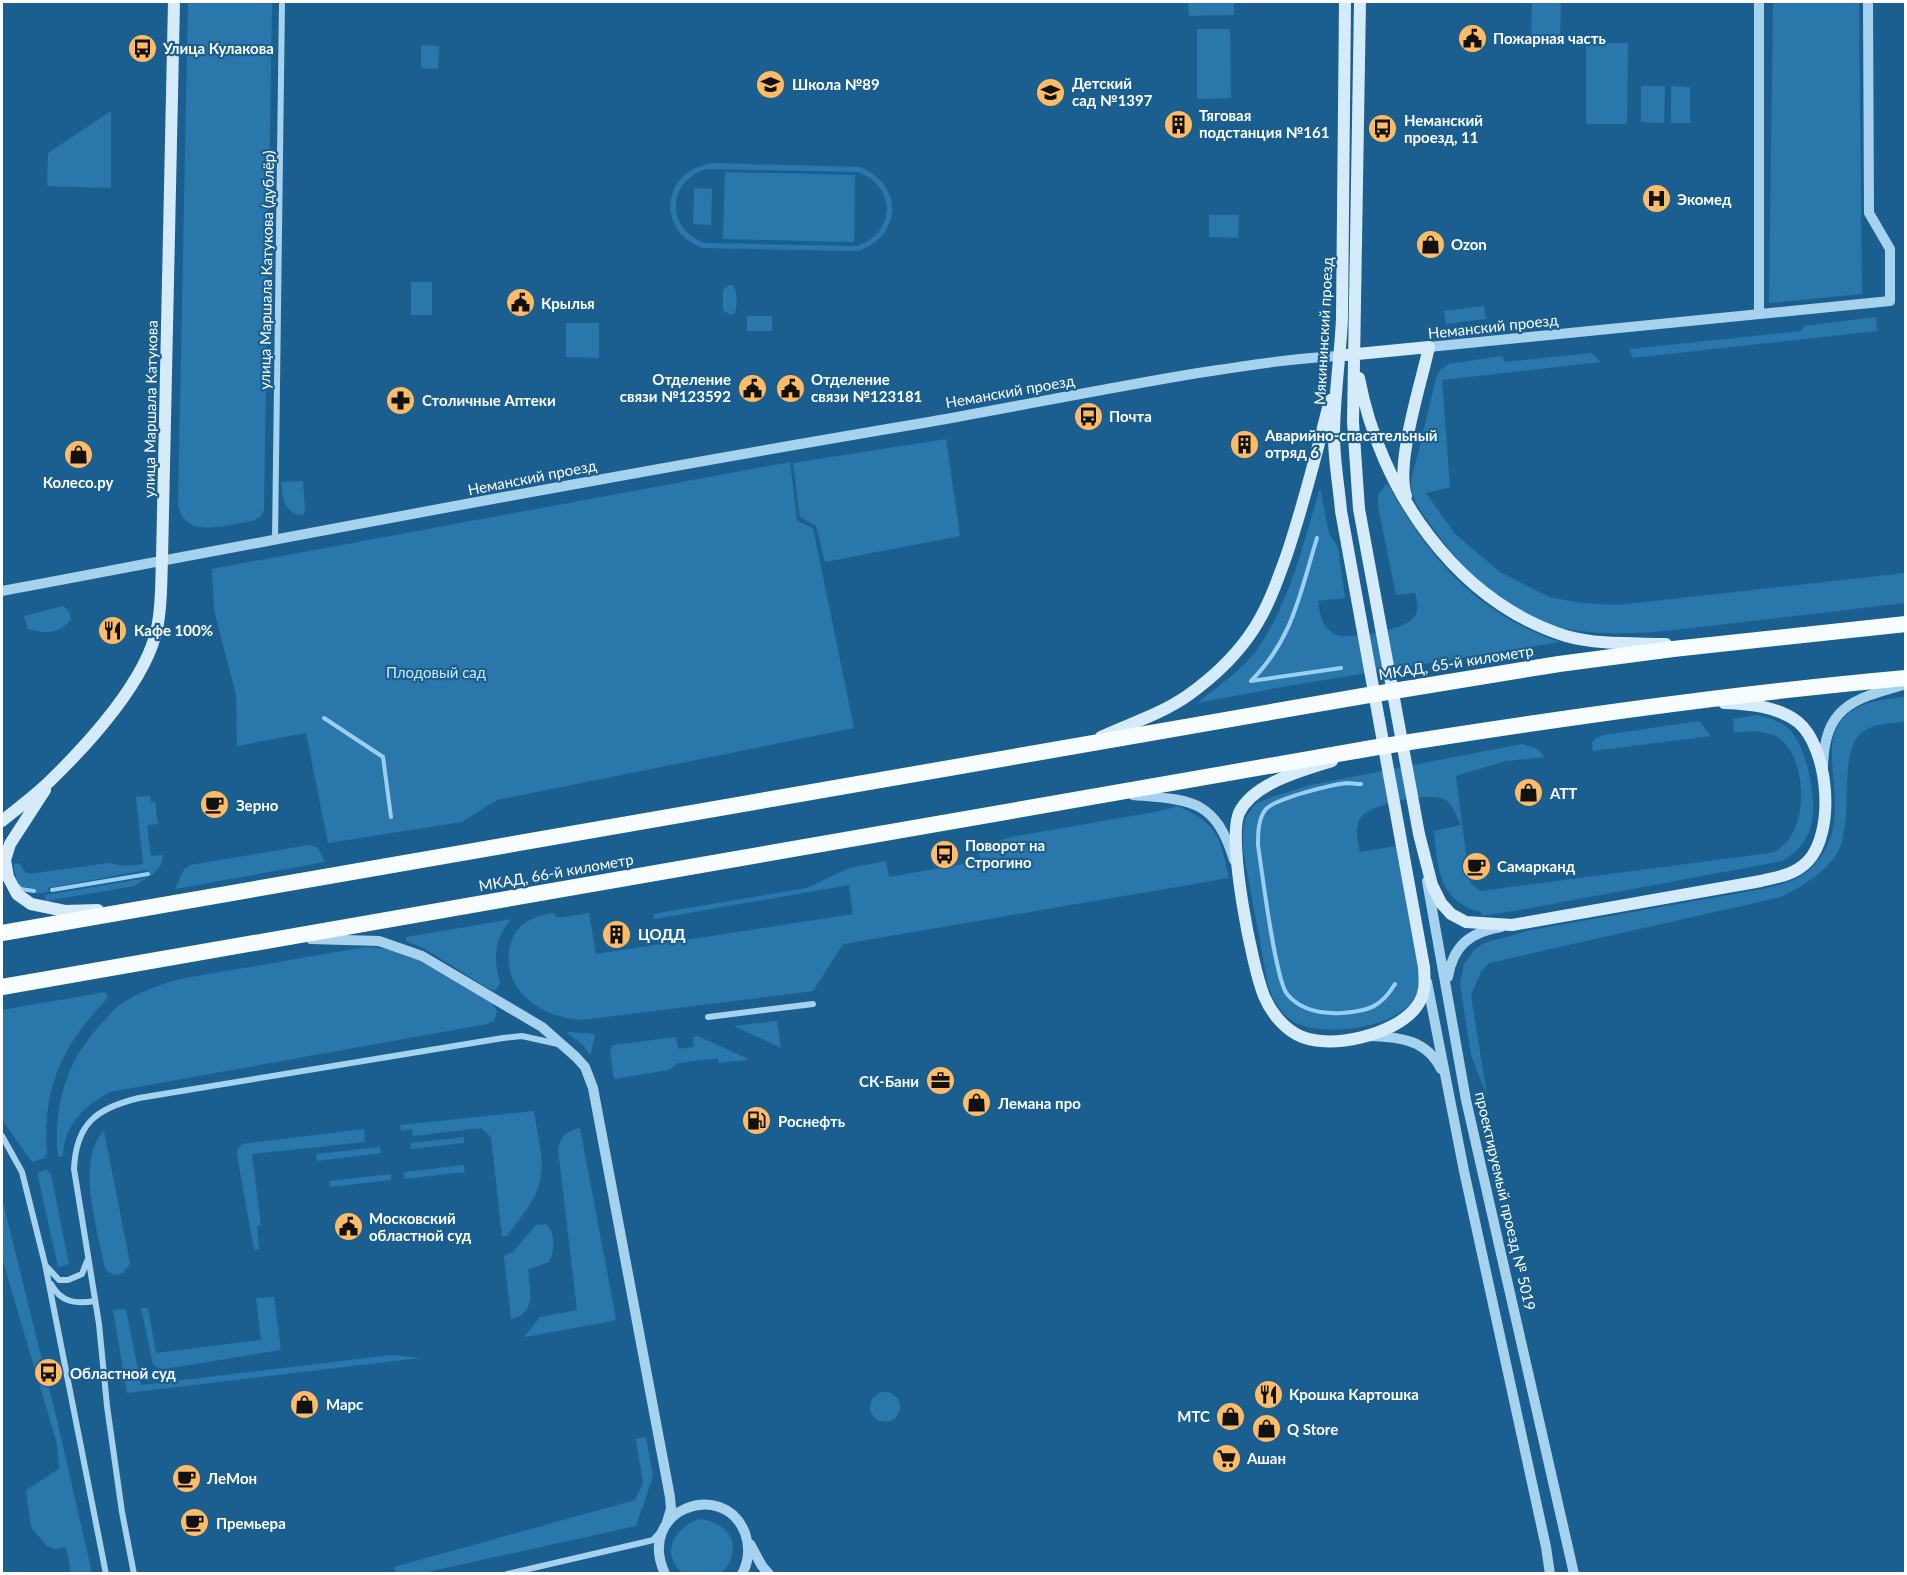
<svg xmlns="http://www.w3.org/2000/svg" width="1907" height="1575" viewBox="0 0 1907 1575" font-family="Lato,sans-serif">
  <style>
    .green { fill: #2a78ab; fill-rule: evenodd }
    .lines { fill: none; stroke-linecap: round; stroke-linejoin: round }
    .stream { stroke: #9acff1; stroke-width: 4 }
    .minor { stroke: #a7d2ee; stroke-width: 6 }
    .tertiary { stroke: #a7d2ee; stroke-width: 10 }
    .secondary { stroke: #d5ebfa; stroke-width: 12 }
    .trunk { stroke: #f7fcff; stroke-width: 16 }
    .labels { text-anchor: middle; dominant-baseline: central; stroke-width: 4.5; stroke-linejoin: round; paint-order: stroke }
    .poi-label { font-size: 15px; font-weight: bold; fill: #fff; stroke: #1a5f8f; text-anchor: start }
    .street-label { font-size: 15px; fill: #fff; stroke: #1a5f8f }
    .park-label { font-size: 15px; fill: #cde9fa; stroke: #1a5f8f }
  </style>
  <rect width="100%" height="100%" fill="#1a5f8f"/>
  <!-- green -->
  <path class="green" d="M 188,2 L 272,2 L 264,510 L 260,517 L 252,521 C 227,524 185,541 178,505 Z
    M 1188,2 L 1234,2 L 1234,15 L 1189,16 Z
    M 1532,2 L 1561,2 L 1560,46 L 1531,46 Z
    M 1773,2 L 1859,2 L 1862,294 L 1769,303 Z
    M 1197,29 L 1230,29 L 1231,98 L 1197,99 Z
    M 1586,43 L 1628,43 L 1627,124 L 1586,124 Z
    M 421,45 L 439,46 L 438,69 L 421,68 Z
    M 1641,86 L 1665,86 L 1664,123 L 1641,122 Z
    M 1671,86 L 1690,87 L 1690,123 L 1671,123 Z
    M 111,111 L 111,188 L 47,186 L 48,153 Z
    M 714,163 L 859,167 C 904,183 903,236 858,251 L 703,248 C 654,230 662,169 714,163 ZM 706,169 L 858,172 C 897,186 896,233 857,246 L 705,243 C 666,229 666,182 706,169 Z
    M 725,172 L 855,175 L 854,242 L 723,239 Z
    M 694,188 L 712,189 L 711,225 L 693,224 Z
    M 1209,215 L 1239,215 L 1238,238 L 1209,237 Z
    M 411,282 L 432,282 L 432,315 L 411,315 Z
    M 729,285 L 733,286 C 738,292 737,306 735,313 L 732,315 L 725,312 L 723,309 L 723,290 Z
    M 1484,306 L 1486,319 L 1446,324 L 1444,311 Z
    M 747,316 L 772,316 L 772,331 L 747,331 Z
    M 1876,317 L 1877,331 L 1632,358 L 1630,349 L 1801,331 L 1804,326 Z
    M 566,323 L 599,323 L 599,358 L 566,357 Z
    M 1592,353 L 1601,362 L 1442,380 L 1450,487 L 1426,493 L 1455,534 L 1500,572 L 1549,597 L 1582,603 L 1618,605 L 1905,573 L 1905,603 L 1666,631 C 1633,634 1593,635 1561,628 C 1513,615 1468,576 1439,536 C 1429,522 1412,504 1411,485 C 1411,475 1416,463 1418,454 C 1424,428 1430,403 1436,378 L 1440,370 L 1448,364 L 1502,356 L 1505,362 Z
    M 946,439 L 960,536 L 825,562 L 816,526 L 800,517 L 793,463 Z
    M 790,462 L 797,521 L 813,528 L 854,728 L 497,800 L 462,822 L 328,843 L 306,733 L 237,746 L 236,695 L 214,610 L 212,569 Z
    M 303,481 L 305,510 L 303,515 C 285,515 282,497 281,482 Z
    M 1387,483 C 1429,558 1476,614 1560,642 L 1293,685 L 1197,703 C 1217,687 1241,671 1256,651 C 1290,603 1303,544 1320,488 L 1329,534 L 1338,547 L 1345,598 L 1318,601 C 1320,612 1320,622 1329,630 C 1331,632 1334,634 1337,635 C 1350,640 1409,629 1415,616 C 1419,608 1417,601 1415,593 L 1396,595 L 1378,506 L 1378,495 Z
    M 63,606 L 69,611 L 71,620 C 58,634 46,634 28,629 L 24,616 Z
    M 1905,697 L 1905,722 C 1892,723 1878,723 1865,730 C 1841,743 1849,801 1845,825 C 1843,832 1843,842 1840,848 C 1828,872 1804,885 1781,897 L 1489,963 L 1481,972 L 1471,995 L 1487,1096 L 1471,1055 L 1460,984 L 1464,964 L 1474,950 L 1484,943 L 1531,930 L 1751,891 C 1766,888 1781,886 1795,879 C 1804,875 1813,867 1819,859 C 1868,796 1776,706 1905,697 Z
    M 1756,715 C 1768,718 1780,720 1789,729 C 1807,748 1818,800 1811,826 C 1807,842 1796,852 1783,861 L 1514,911 L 1481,916 L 1481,912 C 1438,901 1438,868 1434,831 L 1461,825 C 1457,817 1453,806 1447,801 C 1433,790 1373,804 1362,816 C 1354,826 1357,841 1360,852 L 1397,846 C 1402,876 1407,906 1413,937 C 1416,952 1422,971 1419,987 C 1412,1028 1324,1039 1294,1022 C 1280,1013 1273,1000 1268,985 L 1243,850 L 1243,831 L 1246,817 L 1255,804 L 1272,797 L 1310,785 L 1522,744 L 1538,749 L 1545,757 L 1506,761 L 1456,776 L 1469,878 L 1471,884 L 1481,891 L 1770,853 C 1811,841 1809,759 1779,738 C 1766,730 1748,731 1734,733 L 1733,719 Z
    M 1699,721 L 1711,736 L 1593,751 L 1592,743 L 1596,738 L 1604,735 Z
    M 150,796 L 151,802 L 155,802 L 158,824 L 147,825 L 151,856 L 163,855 L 161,865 L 151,876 L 146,870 L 48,888 L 49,892 L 36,894 L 35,889 L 21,886 L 17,881 L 13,865 L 19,863 L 24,871 L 29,874 L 109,863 L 125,866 L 143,864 L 136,797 Z
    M 1178,806 C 1218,824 1220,837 1229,878 L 843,944 L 813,991 L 581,1020 C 558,1018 533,1009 519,990 C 504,970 504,937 526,922 C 534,917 543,915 553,913 L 557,918 L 589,913 L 596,954 L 853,914 L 849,885 L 654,919 L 653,914 L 807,888 L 849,868 L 886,861 L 889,877 L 980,861 L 979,847 L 1011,837 L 1160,811 Z
    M 308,845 L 318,848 L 325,862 L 175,889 L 184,869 L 191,865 Z
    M 147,878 L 134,886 L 46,901 L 45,895 Z
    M 511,919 C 494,941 493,956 500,983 L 496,990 L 491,990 L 425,949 L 406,941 L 406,937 Z
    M 365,947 C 413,947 452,978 491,1002 L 497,1011 L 494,1021 L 487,1024 L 110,1092 C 84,1106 64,1125 63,1156 L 58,1157 C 53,1106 66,1062 101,1024 C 106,1019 111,1012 117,1007 C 136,993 158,985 180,979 Z
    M 105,992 L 108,996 L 107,999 C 63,1044 42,1088 47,1153 L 44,1158 L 32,1162 L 2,1120 L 2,1010 Z
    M 777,1021 L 781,1048 L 734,1026 Z
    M 568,1032 L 595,1034 L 591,1053 L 590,1055 L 583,1045 L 567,1033 Z
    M 698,1036 L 746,1058 L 747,1060 L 719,1063 L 718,1058 L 678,1063 L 669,1070 L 614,1079 L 610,1050 L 613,1045 L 676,1037 L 678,1049 L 694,1047 L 693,1037 Z
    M 534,1111 C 537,1134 546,1162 539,1185 C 534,1203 518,1220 507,1236 L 502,1236 L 491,1137 L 481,1128 L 413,1136 L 412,1129 L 401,1131 L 400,1125 Z
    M 580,1128 L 616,1319 L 613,1321 L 524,1337 L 540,1317 L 577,1310 L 558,1149 C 561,1136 566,1131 580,1128 Z
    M 364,1129 L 365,1142 L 252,1154 L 261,1225 L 257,1226 L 259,1249 L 254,1250 L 237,1155 L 238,1149 L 242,1144 Z
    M 104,1131 L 130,1263 C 125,1276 113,1279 105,1268 C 98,1233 75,1158 104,1131 Z
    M 464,1137 L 464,1143 L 411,1149 L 411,1143 Z
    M 380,1147 L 381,1153 L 317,1161 L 316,1154 Z
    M 464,1165 L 465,1172 L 405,1179 L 404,1172 Z
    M 46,1169 L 51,1174 L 69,1264 L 58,1267 L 38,1177 L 38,1173 Z
    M 391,1174 L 391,1180 L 330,1187 L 329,1181 Z
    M 2,1199 L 57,1420 L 92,1573 L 71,1573 L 66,1547 L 55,1549 L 47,1546 L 31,1527 L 26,1490 L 59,1469 L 57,1444 L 2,1258 Z
    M 545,1224 C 556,1231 555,1251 549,1262 L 528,1270 C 530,1290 537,1314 511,1319 L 504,1256 L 513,1252 L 536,1225 Z
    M 274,1297 L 281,1350 L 164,1369 L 158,1368 L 153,1364 L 141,1308 L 148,1308 L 156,1353 L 261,1340 L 256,1298 Z
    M 126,1309 L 141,1385 L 392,1355 L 420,1358 L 127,1393 L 113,1310 Z
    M870 1407a15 15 0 1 1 30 0a15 15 0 1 1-30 0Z
    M 646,1437 L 653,1476 L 636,1526 L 423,1573 L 396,1573 L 394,1567 L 635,1500 L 643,1483 L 636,1439 Z
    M 700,1519 C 731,1522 744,1549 722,1573 L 683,1573 C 659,1554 675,1526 700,1519 Z"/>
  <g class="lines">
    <!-- stream -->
    <path class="stream" d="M 1317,538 C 1300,593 1293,639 1251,681 L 1341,668
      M 324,718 L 383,757 L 391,817
      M 1361,784 C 1356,784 1351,783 1347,783 C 1330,785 1277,798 1266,809 C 1258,818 1258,834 1258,845 C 1262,871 1275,979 1287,994 C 1301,1011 1322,1014 1342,1013 C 1369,1011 1381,1007 1395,984
      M 18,886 L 21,889 L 34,891
      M 52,890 L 148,874"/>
    <!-- minor -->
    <path class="minor" d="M 275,539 L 282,2
      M 708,1017 L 813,1004
      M 2,1136 L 22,1172 L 45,1264 L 106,1574
      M 47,1267 L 59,1280 L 68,1280 L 82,1274 L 87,1261
      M 51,1284 C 61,1303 76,1304 95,1301
      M 134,1574 L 122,1512 L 107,1406 L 99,1324 L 74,1169 C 76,1123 97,1108 139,1098 L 503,1038 L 522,1036 L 558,1044
      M 507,1574 L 645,1542 L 653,1540 L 661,1531"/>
    <!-- tertiary -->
    <path class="tertiary" d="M 1759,314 L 1759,2
      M 1429,347 L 1890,301 L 1890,249 L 1869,213 L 1868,2
      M 2,591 C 310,533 619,474 929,422 C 1018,406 1108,388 1198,373 C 1245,366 1292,358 1340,356
      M 1823,768 C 1824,706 1853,699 1906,684
      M 1133,795 C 1190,800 1215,798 1234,860
      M 1427,881 L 1466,1100 L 1574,1574
      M 311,939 L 379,941 L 422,956 L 542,1027 L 576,1057 L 585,1067 L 593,1088 L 670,1497 L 671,1509 L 667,1522
      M 1448,977 C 1453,946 1470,932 1501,927
      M 1427,982 L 1464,1171 L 1546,1547 L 1550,1574
      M 1371,1036 C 1400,1037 1427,1040 1441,1069
      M 750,1544 L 762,1566 L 769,1574
      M 665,1574 C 635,1509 724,1478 745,1533 C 750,1547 749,1561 742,1574"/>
    <!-- secondary -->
    <path class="secondary" d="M 1360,2 L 1353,422 L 1359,509 L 1419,834 L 1432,885 L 1441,903 L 1451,914 L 1466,922 L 1512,925 L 1761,881 C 1777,877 1794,875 1807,862 C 1836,833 1829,748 1798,722 C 1777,706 1749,704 1724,703
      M 1347,355 L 1429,347 C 1421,384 1395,463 1406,496
      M 1359,378 C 1380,489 1455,601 1566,636 C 1597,645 1634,643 1666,644
      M 1101,737 C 1129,724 1161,714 1187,696 C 1211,679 1232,660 1249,636 C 1267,611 1277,582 1287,554 C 1304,503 1317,452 1330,400
      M 1332,761 C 1303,770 1253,783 1239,813 C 1227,840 1252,967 1264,996 C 1270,1011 1282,1026 1296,1034 C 1326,1052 1397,1035 1417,1006 C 1426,994 1425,981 1424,967 L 1341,511 C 1339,487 1334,461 1334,436 C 1334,397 1340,359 1342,319 L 1345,2
      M 45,790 L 10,844 L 5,860 L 8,877 L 17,894 L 31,904 L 65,911 L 98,910
      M 2,821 C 18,808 36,795 51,780 C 88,744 147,680 157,628 C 162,606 161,582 162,559 L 174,2"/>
    <!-- trunk -->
    <path class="trunk" d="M 2,933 L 1363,696 L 1559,664 L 1673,649 L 1906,624
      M 2,987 L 1372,748 C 1549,720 1727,694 1906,678"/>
  </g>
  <!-- icons -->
  <defs>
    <symbol id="civic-disc" viewBox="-11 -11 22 22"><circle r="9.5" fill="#ffbb65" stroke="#1a5f8f"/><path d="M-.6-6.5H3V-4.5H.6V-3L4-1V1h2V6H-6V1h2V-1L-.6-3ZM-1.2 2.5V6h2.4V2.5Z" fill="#111"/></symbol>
    <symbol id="bus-disc" viewBox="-11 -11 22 22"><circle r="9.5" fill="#ffbb65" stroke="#1a5f8f"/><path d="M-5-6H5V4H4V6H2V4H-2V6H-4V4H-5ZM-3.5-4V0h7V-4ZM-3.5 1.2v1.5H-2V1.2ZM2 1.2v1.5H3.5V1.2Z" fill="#111"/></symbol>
    <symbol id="school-disc" viewBox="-11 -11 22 22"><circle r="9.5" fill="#ffbb65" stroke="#1a5f8f"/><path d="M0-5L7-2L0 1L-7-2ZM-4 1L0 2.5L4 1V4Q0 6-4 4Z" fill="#111"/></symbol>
    <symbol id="building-disc" viewBox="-11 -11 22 22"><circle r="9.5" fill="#ffbb65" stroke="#1a5f8f"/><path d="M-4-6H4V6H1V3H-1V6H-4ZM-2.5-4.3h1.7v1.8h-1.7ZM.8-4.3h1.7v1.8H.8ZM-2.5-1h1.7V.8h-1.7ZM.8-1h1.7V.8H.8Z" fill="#111"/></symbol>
    <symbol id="hospital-disc" viewBox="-11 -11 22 22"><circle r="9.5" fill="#ffbb65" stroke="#1a5f8f"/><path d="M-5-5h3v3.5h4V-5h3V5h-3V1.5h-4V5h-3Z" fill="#111"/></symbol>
    <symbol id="shop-disc" viewBox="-11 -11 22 22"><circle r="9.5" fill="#ffbb65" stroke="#1a5f8f"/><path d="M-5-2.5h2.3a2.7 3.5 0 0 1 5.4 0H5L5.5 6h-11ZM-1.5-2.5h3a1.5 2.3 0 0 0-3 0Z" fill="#111"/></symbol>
    <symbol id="pharmacy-disc" viewBox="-11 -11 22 22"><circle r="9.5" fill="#ffbb65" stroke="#1a5f8f"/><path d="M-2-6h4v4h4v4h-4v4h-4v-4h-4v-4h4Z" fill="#111"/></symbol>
    <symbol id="restaurant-disc" viewBox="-11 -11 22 22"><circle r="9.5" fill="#ffbb65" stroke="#1a5f8f"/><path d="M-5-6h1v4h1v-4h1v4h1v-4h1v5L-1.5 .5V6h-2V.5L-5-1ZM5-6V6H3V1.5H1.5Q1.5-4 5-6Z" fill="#111"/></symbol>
    <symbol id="cafe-disc" viewBox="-11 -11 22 22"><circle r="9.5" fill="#ffbb65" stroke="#1a5f8f"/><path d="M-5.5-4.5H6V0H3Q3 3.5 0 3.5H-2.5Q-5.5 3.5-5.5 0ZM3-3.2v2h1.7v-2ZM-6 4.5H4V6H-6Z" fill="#111"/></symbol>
    <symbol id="office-disc" viewBox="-11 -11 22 22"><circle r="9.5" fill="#ffbb65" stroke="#1a5f8f"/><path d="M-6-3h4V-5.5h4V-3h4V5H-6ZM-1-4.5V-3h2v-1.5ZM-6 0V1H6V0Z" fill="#111"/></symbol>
    <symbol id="fuel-disc" viewBox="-11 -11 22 22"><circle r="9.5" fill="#ffbb65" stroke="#1a5f8f"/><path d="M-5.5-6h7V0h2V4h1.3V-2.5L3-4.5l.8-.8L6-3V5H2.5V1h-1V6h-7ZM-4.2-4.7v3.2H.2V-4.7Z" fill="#111"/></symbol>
    <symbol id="supermarket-disc" viewBox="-11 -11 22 22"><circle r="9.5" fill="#ffbb65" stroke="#1a5f8f"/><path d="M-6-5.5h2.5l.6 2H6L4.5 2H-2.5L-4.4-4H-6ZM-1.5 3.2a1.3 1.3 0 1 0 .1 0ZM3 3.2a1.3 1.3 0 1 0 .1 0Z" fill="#111"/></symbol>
  </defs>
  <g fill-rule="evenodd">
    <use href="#civic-disc" x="1456" y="22" width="33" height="33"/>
    <use href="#bus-disc" x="126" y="32" width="33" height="33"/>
    <use href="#school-disc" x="754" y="68" width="33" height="33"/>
    <use href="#school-disc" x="1034" y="76" width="33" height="33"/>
    <use href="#building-disc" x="1162" y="108" width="33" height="33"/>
    <use href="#bus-disc" x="1366" y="112" width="33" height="33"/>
    <use href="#hospital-disc" x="1640" y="182" width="33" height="33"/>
    <use href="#shop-disc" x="1414" y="228" width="33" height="33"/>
    <use href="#civic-disc" x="504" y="286" width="33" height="33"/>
    <use href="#civic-disc" x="736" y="372" width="33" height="33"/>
    <use href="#civic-disc" x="774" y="372" width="33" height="33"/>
    <use href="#pharmacy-disc" x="384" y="384" width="33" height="33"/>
    <use href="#bus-disc" x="1072" y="400" width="33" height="33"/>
    <use href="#building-disc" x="1228" y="428" width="33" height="33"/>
    <use href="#shop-disc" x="62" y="438" width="33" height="33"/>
    <use href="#restaurant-disc" x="96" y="614" width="33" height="33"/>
    <use href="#shop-disc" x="1512" y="776" width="33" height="33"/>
    <use href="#cafe-disc" x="198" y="788" width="33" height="33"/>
    <use href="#bus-disc" x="928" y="838" width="33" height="33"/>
    <use href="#cafe-disc" x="1460" y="850" width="33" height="33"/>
    <use href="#building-disc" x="600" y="918" width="33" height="33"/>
    <use href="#office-disc" x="924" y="1064" width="33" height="33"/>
    <use href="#shop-disc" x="960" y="1086" width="33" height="33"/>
    <use href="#fuel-disc" x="740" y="1104" width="33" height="33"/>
    <use href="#civic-disc" x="332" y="1210" width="33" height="33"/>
    <use href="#bus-disc" x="32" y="1356" width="33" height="33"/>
    <use href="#restaurant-disc" x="1252" y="1378" width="33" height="33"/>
    <use href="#shop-disc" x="288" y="1388" width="33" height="33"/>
    <use href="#shop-disc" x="1214" y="1400" width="33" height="33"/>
    <use href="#shop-disc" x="1250" y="1412" width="33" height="33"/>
    <use href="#supermarket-disc" x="1210" y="1442" width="33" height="33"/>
    <use href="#cafe-disc" x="170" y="1462" width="33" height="33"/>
    <use href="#cafe-disc" x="178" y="1506" width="33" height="33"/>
  </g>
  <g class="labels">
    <!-- poi labels -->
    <g class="poi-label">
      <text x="1493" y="38">Пожарная часть</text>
      <text x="163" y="48">Улица Кулакова</text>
      <text x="1072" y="83">Детский<tspan x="1072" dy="17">сад №1397</tspan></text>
      <text x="792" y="84">Школа №89</text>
      <text x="1199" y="115">Тяговая<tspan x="1199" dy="17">подстанция №161</tspan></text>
      <text x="1404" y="120">Неманский<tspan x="1404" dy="17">проезд, 11</tspan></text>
      <text x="1677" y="199">Экомед</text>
      <text x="1451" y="244">Ozon</text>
      <text x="541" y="303">Крылья</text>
      <text x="731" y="379" text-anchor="end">Отделение<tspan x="731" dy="17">связи №123592</tspan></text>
      <text x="811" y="379">Отделение<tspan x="811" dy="17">связи №123181</tspan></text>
      <text x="422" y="400">Столичные Аптеки</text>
      <text x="1109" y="416">Почта</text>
      <text x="1265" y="435">Аварийно-спасательный<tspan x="1265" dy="17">отряд 6</tspan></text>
      <text x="78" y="482" text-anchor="middle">Колесо.ру</text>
      <text x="134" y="630">Кафе 100%</text>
      <text x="1550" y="793">АТТ</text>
      <text x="236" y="805">Зерно</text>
      <text x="965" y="845">Поворот на<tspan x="965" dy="17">Строгино</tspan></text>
      <text x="1497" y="866">Самарканд</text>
      <text x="638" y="934">ЦОДД</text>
      <text x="919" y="1081" text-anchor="end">СК-Бани</text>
      <text x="998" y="1103">Лемана про</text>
      <text x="778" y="1121">Роснефть</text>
      <text x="369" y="1218">Московский<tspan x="369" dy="17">областной суд</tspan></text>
      <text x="70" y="1373">Областной суд</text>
      <text x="1289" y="1394">Крошка Картошка</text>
      <text x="326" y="1404">Марс</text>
      <text x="1210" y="1416" text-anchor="end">МТС</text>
      <text x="1287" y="1429">Q Store</text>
      <text x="1247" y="1458">Ашан</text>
      <text x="207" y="1478">ЛеМон</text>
      <text x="216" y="1523">Премьера</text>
    </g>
    <!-- street labels -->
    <g class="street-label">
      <text transform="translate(266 270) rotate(-89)">улица Маршала Катукова (дублёр)</text>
      <text transform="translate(1493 326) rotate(-6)">Неманский проезд</text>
      <text transform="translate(1323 331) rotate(-87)">Мякининский проезд</text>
      <text transform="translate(1010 391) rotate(-10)">Неманский проезд</text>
      <text transform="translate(150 409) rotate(-89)">улица Маршала Катукова</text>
      <text transform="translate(532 477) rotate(-11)">Неманский проезд</text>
      <text transform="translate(1456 662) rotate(-9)">МКАД, 65-й километр</text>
      <text transform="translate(556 872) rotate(-10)">МКАД, 66-й километр</text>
      <text transform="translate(1506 1201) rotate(77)">проектируемый проезд № 5019</text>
    </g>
    <!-- park labels -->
    <g class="park-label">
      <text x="436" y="672">Плодовый сад</text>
    </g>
  </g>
  <!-- border -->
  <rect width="1907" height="1575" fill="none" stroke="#ffffff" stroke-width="6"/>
</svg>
